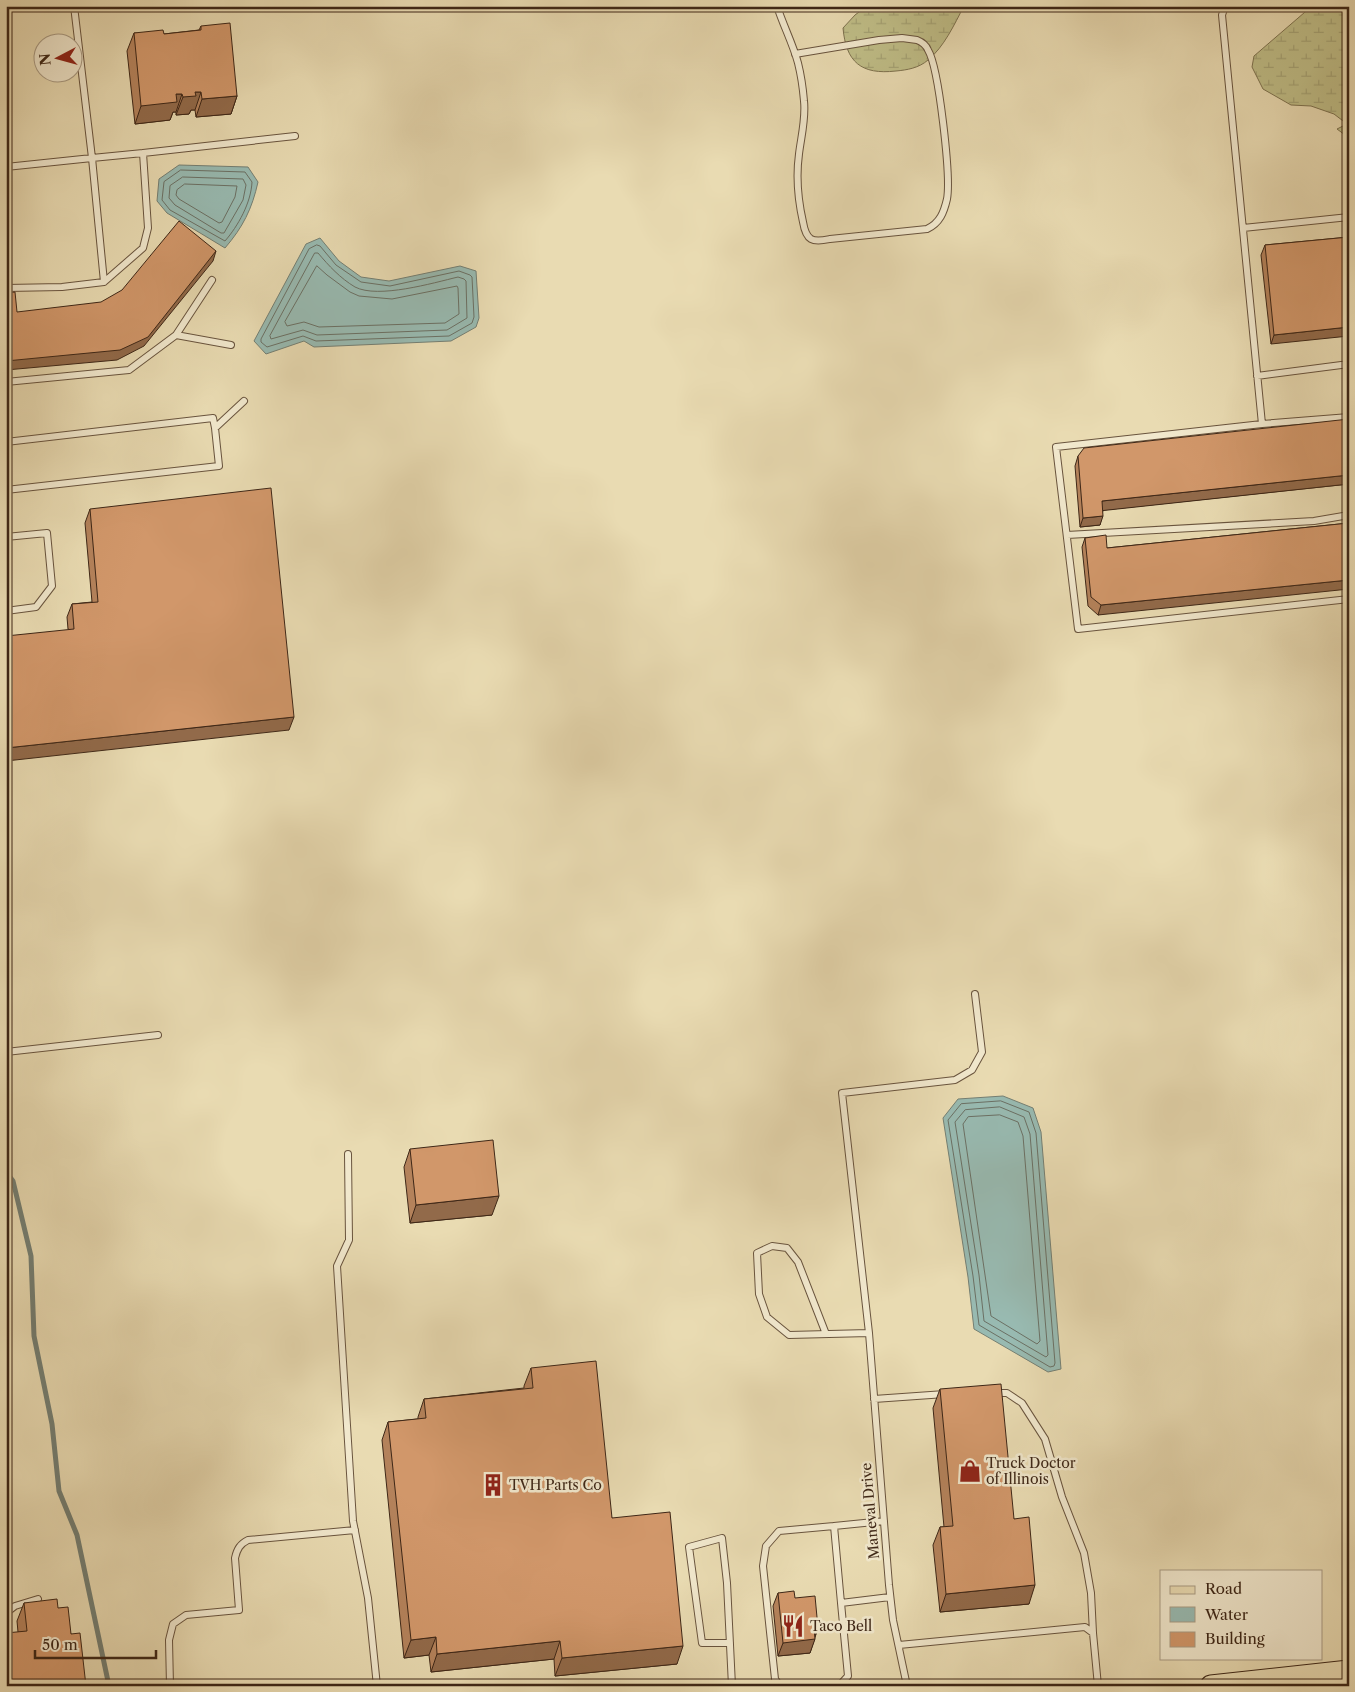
<svg xmlns="http://www.w3.org/2000/svg" width="1355" height="1692" viewBox="0 0 1355 1692" font-family="'Libre Caslon Text',serif">
  <style>
    .wetland { fill: url(#wetland-marsh); stroke: #7e724f }
    .water { fill: #98bab1; stroke: #747f73 }
    .lines { fill: none; stroke-linecap: round; stroke-linejoin: round }
    .shore { stroke: #6b7064; stroke-width: 1 }
    .stream { stroke: #747f73; stroke-width: 5 }
    .service-casing { stroke: #69543e; stroke-width: 8 }
    .primary-casing { stroke: #3e2717; stroke-width: 23 }
    .service { stroke: #f1e8cd; stroke-width: 6 }
    .primary { stroke: #e9dbb2; stroke-width: 21 }
    .wall { fill: #b4825b; stroke: #3e2717 }
    .shaded-wall { fill: #926a4a; stroke: #3e2717 }
    .building { fill: #d1976a; stroke: #3e2717 }
    .labels { text-anchor: middle; dominant-baseline: central; stroke-width: 5; stroke-linejoin: round; paint-order: stroke }
    .poi-label { font-size: 14px; fill: #3e2717; stroke: #f1e8cd; text-anchor: start }
    .street-label { font-size: 14px; fill: #3e2717; stroke: #f1e8cd }
  </style>
  <defs>
    <pattern id="wetland-marsh" width="20" height="14" patternUnits="userSpaceOnUse" patternTransform="scale(1.25)"><rect width="20" height="14" fill="#bfbd87"/><path d="M1 5h8M5 5V1M11 12h8M15 12V8" fill="none" stroke="#a5a274"/></pattern>
  </defs>
  <rect width="100%" height="100%" fill="#e9dbb2"/>
  <filter id="stains"><feTurbulence type="fractalNoise" baseFrequency=".004" numOctaves="4"/><feColorMatrix values="0 0 0 0 .2 0 0 0 0 .09 0 0 0 0 .02 0 0 0 .5 -.17"/></filter>
  <radialGradient id="worn" r=".72"><stop offset=".6" stop-color="#630" stop-opacity="0"/><stop offset="1" stop-color="#630" stop-opacity=".3"/></radialGradient>
  <!-- wetland -->
  <path class="wetland" d="M 867,6 L 964,6 C 954,25 944,47 928,60 C 919,68 907,70 896,71 C 861,75 846,62 843,28 L 855,15 Z
    M 1312,6 L 1349,6 L 1349,138 L 1337,129 L 1347,124 L 1334,114 L 1311,106 L 1291,105 L 1263,89 L 1252,67 L 1254,56 Z"/>
  <!-- water -->
  <path class="water" d="M 179,165 L 248,167 L 258,182 C 252,209 243,227 225,248 L 167,213 L 157,201 L 159,179 Z
    M 320,238 L 339,261 L 361,277 L 389,281 L 460,266 L 476,271 L 479,318 L 476,327 L 451,341 L 314,347 L 304,341 L 266,354 L 254,341 L 306,244 Z
    M 1003,1096 L 1033,1108 L 1041,1132 L 1061,1369 L 1048,1372 L 974,1329 L 968,1277 L 943,1118 L 958,1099 Z"/>
  <g class="lines">
    <!-- shore -->
    <path class="shore" d="M 181,170 L 245,172 L 252,182 C 251,203 238,226 225,241 L 170,210 L 162,200 L 164,182 Z
      M 183,177 L 243,179 L 246,185 L 243,200 L 224,233 L 221,233 L 175,205 L 169,198 L 170,186 Z
      M 185,184 L 237,186 L 235,197 L 222,222 L 219,223 L 179,199 L 176,195 L 177,190 Z
      M 317,245 L 320,246 L 336,265 L 361,282 L 390,286 L 459,271 L 470,275 L 472,277 L 474,317 L 472,323 L 449,336 L 316,341 L 303,336 L 267,347 L 261,342 L 261,339 L 309,249 Z
      M 315,253 L 318,253 C 329,266 340,278 355,287 C 378,299 433,283 458,277 L 464,279 L 466,281 L 467,318 L 447,330 L 317,335 L 303,330 L 271,339 L 270,336 Z
      M 317,266 L 327,275 L 350,292 L 359,296 L 392,299 L 457,286 L 458,288 L 459,314 L 445,323 L 319,327 L 304,322 L 287,326 L 285,322 Z
      M 1001,1101 L 1029,1112 L 1036,1133 L 1055,1363 L 1054,1366 L 1050,1367 L 979,1325 L 973,1276 L 948,1120 L 961,1104 Z
      M 1000,1107 L 1024,1117 L 1030,1134 L 1048,1355 L 1046,1357 L 984,1321 L 979,1275 L 955,1122 L 965,1110 Z
      M 1000,1115 L 1018,1122 L 1023,1136 L 1040,1341 L 1037,1344 L 991,1316 L 963,1124 L 968,1117 Z"/>
    <!-- stream -->
    <path class="stream" d="M 6,1172 L 13,1181 L 31,1256 L 34,1336 L 52,1424 L 59,1491 L 77,1535 L 109,1686"/>
    <defs>
      <path id="service" d="M 777,6 C 783,25 793,44 798,63 C 801,75 803,89 804,101 C 806,119 801,137 799,154 C 796,176 798,200 803,222 C 804,228 806,236 811,239 C 816,242 825,240 830,239 L 927,229 C 940,223 944,212 947,199 C 951,177 939,68 928,50 C 926,45 922,42 917,40 L 902,38 L 879,40 L 795,54
        M 1225,6 L 1222,15 L 1262,424 L 1056,447 L 1078,629 L 1349,599
        M 6,167 L 92,158 L 74,6
        M 1243,228 L 1349,217
        M 104,282 L 92,158 L 143,153
        M 6,288 L 62,287 L 104,282 L 143,248 L 148,228 L 143,153 L 295,136
        M 176,335 L 212,280
        M 1257,376 L 1349,364
        M 6,382 L 129,370 L 176,335 L 231,345
        M 1262,424 L 1349,417
        M 6,442 L 213,418 L 215,428 L 244,401
        M 6,490 L 219,466 L 215,428
        M 1067,535 L 1314,521 L 1349,515
        M 6,537 L 47,533 L 52,586 L 36,607 L 6,611
        M 6,1052 L 158,1035
        M 348,1154 L 349,1240 L 337,1266 L 353,1521 L 368,1598 L 377,1686
        M 826,1334 L 798,1262 L 787,1248 L 772,1246 L 757,1253 L 759,1294 L 767,1317 L 789,1335 L 869,1333
        M 995,1393 L 1007,1393 L 1022,1403 L 1045,1439 L 1062,1497 L 1084,1553 L 1091,1593 L 1093,1633
        M 874,1399 L 945,1394
        M 841,1603 L 834,1526 L 884,1521
        M 6,1613 L 15,1606 L 38,1599
        M 730,1643 L 702,1643 L 689,1547 L 722,1538 L 727,1583 L 732,1686
        M 899,1645 L 1085,1627 L 1093,1633 L 1098,1686
        M 170,1686 L 169,1640 L 173,1624 L 186,1615 L 239,1610 L 235,1558 C 237,1549 240,1544 248,1540 L 355,1530
        M 780,1686 L 775,1679 L 763,1566 L 766,1546 L 779,1531 L 834,1526
        M 839,1686 L 848,1676 L 841,1603 L 890,1597
        M 907,1686 L 893,1620 L 889,1585 L 869,1333 L 842,1093 L 955,1080 L 972,1070 L 982,1052 L 975,994"/>
      <path id="primary" d="M 1211,1686 L 1349,1671"/>
    </defs>
    <!-- service casing -->
    <use href="#service" class="service-casing"/>
    <!-- primary casing -->
    <use href="#primary" class="primary-casing"/>
    <!-- service -->
    <use href="#service" class="service"/>
    <!-- primary -->
    <use href="#primary" class="primary"/>
  </g>
  <!-- wall -->
  <path class="wall" d="M 201,26 L 237,96 L 231,114 L 196,117 L 195,110 L 191,110 L 189,114 L 176,115 L 176,112 L 173,112 L 170,120 L 135,124 L 127,51 L 134,33 L 164,34 L 199,30 Z
    M 1349,237 L 1271,344 L 1261,255 L 1265,245 Z
    M 1078,456 L 1349,484 L 1103,510 L 1100,525 L 1080,527 L 1075,466 Z
    M 90,509 L 289,730 L 68,629 L 67,617 L 72,604 L 92,602 L 85,523 Z
    M 1349,523 L 1098,615 L 1088,606 L 1082,547 L 1085,538 L 1107,548 Z
    M 410,1149 L 492,1215 L 410,1223 L 404,1167 Z
    M 531,1368 L 612,1518 L 677,1664 L 555,1676 L 554,1659 L 431,1672 L 429,1655 L 404,1658 L 382,1440 L 388,1422 L 418,1419 L 418,1417 L 424,1399 L 524,1388 L 524,1386 Z
    M 940,1389 L 1014,1519 L 1029,1604 L 940,1612 L 933,1545 L 940,1527 L 944,1527 L 933,1408 Z
    M 778,1593 L 795,1598 L 818,1628 L 810,1653 L 778,1656 L 773,1606 Z
    M 24,1603 L 58,1608 L 71,1634 L 18,1632 L 17,1621 Z"/>
  <!-- shaded-wall -->
  <path class="shaded-wall" d="M 195,92 L 201,92 L 195,110 L 191,110 L 189,114 L 176,115 L 183,97 Z
    M 176,94 L 182,94 L 176,112 L 173,112 L 170,120 L 135,124 L 141,106 Z
    M 237,96 L 231,114 L 196,117 L 202,99 Z
    M 216,251 L 213,261 L 144,346 L 117,360 L 6,370 L 6,361 Z
    M 1349,327 L 1349,336 L 1271,344 L 1274,335 Z
    M 1349,475 L 1349,484 L 1099,511 L 1102,501 Z
    M 1103,516 L 1100,525 L 1080,527 L 1083,518 Z
    M 1349,580 L 1349,589 L 1098,615 L 1101,605 Z
    M 294,717 L 289,730 L 6,761 L 6,748 Z
    M 499,1196 L 492,1215 L 410,1223 L 416,1205 Z
    M 1035,1585 L 1029,1604 L 940,1612 L 946,1594 Z
    M 814,1628 L 818,1628 L 814,1639 L 815,1639 L 810,1653 L 778,1656 L 783,1643 Z
    M 436,1637 L 429,1655 L 404,1658 L 411,1640 Z
    M 560,1641 L 554,1659 L 431,1672 L 437,1654 Z
    M 683,1646 L 677,1664 L 555,1676 L 562,1658 Z"/>
  <!-- building -->
  <path class="building" d="M 230,23 L 237,96 L 202,99 L 201,92 L 195,92 L 196,96 L 183,97 L 182,94 L 176,94 L 177,102 L 141,106 L 134,33 L 163,30 L 164,34 L 201,30 L 201,26 Z
    M 179,221 L 216,251 L 148,337 L 120,350 L 6,361 L 6,293 L 15,292 L 17,312 L 101,302 L 122,290 Z
    M 1349,237 L 1349,327 L 1274,335 L 1265,245 Z
    M 1349,419 L 1349,475 L 1102,501 L 1103,516 L 1083,518 L 1078,456 L 1084,448 Z
    M 271,488 L 294,717 L 6,748 L 6,636 L 74,629 L 72,604 L 98,602 L 90,509 Z
    M 1349,523 L 1349,580 L 1101,605 L 1091,597 L 1085,538 L 1106,535 L 1107,548 Z
    M 493,1140 L 499,1196 L 416,1205 L 410,1149 Z
    M 596,1361 L 612,1518 L 670,1512 L 683,1646 L 562,1658 L 560,1641 L 437,1654 L 436,1637 L 411,1640 L 388,1422 L 426,1418 L 424,1399 L 533,1388 L 531,1368 Z
    M 1001,1384 L 1014,1519 L 1029,1517 L 1035,1585 L 946,1594 L 940,1527 L 953,1526 L 940,1389 Z
    M 794,1591 L 795,1598 L 815,1596 L 818,1628 L 814,1628 L 815,1639 L 783,1643 L 778,1593 Z
    M 57,1599 L 58,1608 L 68,1607 L 71,1634 L 80,1633 L 86,1686 L 6,1686 L 6,1633 L 27,1631 L 24,1603 Z"/>
  <!-- icons -->
  <defs>
    <symbol id="shop-bare" viewBox="-9 -9 18 18"><path d="M-5-2.5h2.3a2.7 3.5 0 0 1 5.4 0H5L5.5 6h-11ZM-1.5-2.5h3a1.5 2.3 0 0 0-3 0Z" fill="#8f2418" stroke="#f1e8cd" stroke-width="2.5" paint-order="stroke"/></symbol>
    <symbol id="building-bare" viewBox="-9 -9 18 18"><path d="M-4-6H4V6H1V3H-1V6H-4ZM-2.5-4.3h1.7v1.8h-1.7ZM.8-4.3h1.7v1.8H.8ZM-2.5-1h1.7V.8h-1.7ZM.8-1h1.7V.8H.8Z" fill="#8f2418" stroke="#f1e8cd" stroke-width="2.5" paint-order="stroke"/></symbol>
    <symbol id="restaurant-bare" viewBox="-9 -9 18 18"><path d="M-5-6h1v4h1v-4h1v4h1v-4h1v5L-1.5 .5V6h-2V.5L-5-1ZM5-6V6H3V1.5H1.5Q1.5-4 5-6Z" fill="#8f2418" stroke="#f1e8cd" stroke-width="2.5" paint-order="stroke"/></symbol>
  </defs>
  <g fill-rule="evenodd">
    <use href="#shop-bare" x="954" y="1455" width="32" height="32"/>
    <use href="#building-bare" x="477" y="1469" width="32" height="32"/>
    <use href="#restaurant-bare" x="777" y="1610" width="32" height="32"/>
  </g>
  <g class="labels">
    <!-- poi labels -->
    <g class="poi-label">
      <text x="986" y="1463">Truck Doctor<tspan x="986" dy="16">of Illinois</tspan></text>
      <text x="509" y="1485">TVH Parts Co</text>
      <text x="810" y="1626">Taco Bell</text>
    </g>
    <!-- street labels -->
    <g class="street-label">
      <text transform="translate(870 1511) rotate(-95)">Maneval Drive</text>
    </g>
  </g>
  <!-- margin -->
  <rect width="1355" height="1692" fill="none" stroke="#e9dbb2" stroke-width="25"/>
  <rect x="8" y="8" width="1340" height="1677" fill="none" stroke="#3e2717" stroke-width="2.5"/>
  <rect x="12" y="12" width="1330" height="1667" fill="none" stroke="#3e2717"/>
  <!-- legend -->
  <rect x="1160" y="1570" width="162" height="90" fill="#f1e8cd" stroke="#a99b84"/>
  <rect x="1170" y="1586" width="25" height="8" fill="#e9dbb2" stroke="#a99b84"/>
  <text x="1205" y="1594" font-size="15" fill="#3e2717">Road</text>
  <rect x="1170" y="1607" width="25" height="15" fill="#98bab1" stroke="#a99b84"/>
  <text x="1205" y="1620" font-size="15" fill="#3e2717">Water</text>
  <rect x="1170" y="1632" width="25" height="15" fill="#d1976a" stroke="#a99b84"/>
  <text x="1205" y="1644" font-size="15" fill="#3e2717">Building</text>
  <!-- north arrow -->
  <g transform="translate(58 58) rotate(264)"><circle r="24" fill="#f1e8cd" stroke="#a99b84"/>
  <path d="M0-4L9 19L0 12L-9 19Z" fill="#8f2418"/>
  <text y="-8" font-size="14" font-weight="bold" text-anchor="middle" fill="#3e2717">N</text>
  </g>
  <!-- scale -->
  <path d="M35 1650v8h121v-8" fill="none" stroke="#3e2717" stroke-width="2.5"/>
  <text x="42" y="1650" font-size="15" fill="#3e2717" stroke="#f1e8cd" stroke-width="4" paint-order="stroke">50 m</text>
  <rect width="100%" height="100%" filter="url(#stains)"/>
  <rect width="100%" height="100%" fill="url(#worn)"/>
</svg>
